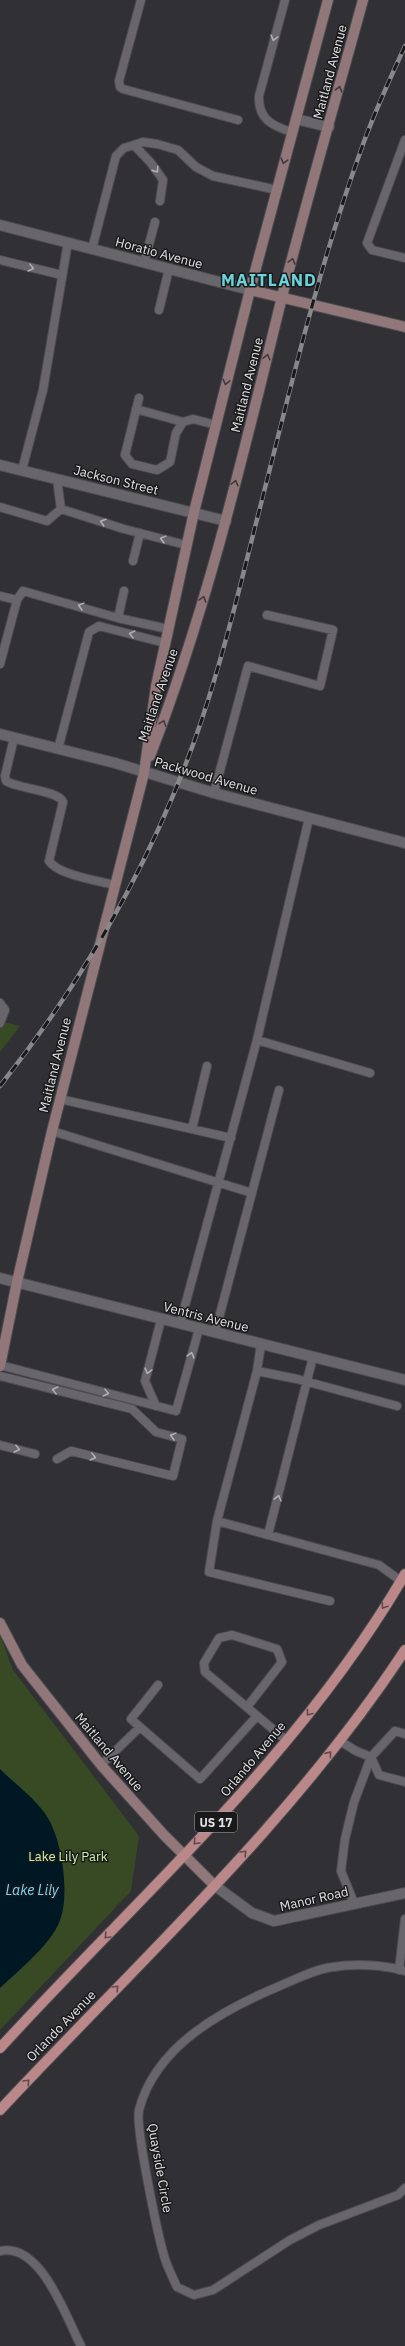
<svg xmlns="http://www.w3.org/2000/svg" width="405" height="2346" viewBox="0 0 405 2346" font-family="'IBM Plex Sans',sans-serif">
  <style>
    .green { fill: #374a24 }
    .water { fill: #001824 }
    .lines { fill: none; stroke-linecap: round; stroke-linejoin: round }
    .lane-casing { stroke: #4d4c50; stroke-width: 10 }
    .street-casing { stroke: #4d4c50; stroke-width: 12 }
    .secondary-casing { stroke: #4d4c50; stroke-width: 12 }
    .primary-casing { stroke: #4d4c50; stroke-width: 12 }
    .lane { stroke: #68666b; stroke-width: 8 }
    .street { stroke: #68666b; stroke-width: 10 }
    .secondary { stroke: #91777a; stroke-width: 10 }
    .primary { stroke: #ba8889; stroke-width: 10 }
    .rail-casing { stroke: #88878a; stroke-width: 4.5 }
    .rail { stroke: #19181a; stroke-width: 3; stroke-dasharray: 9; stroke-linecap: butt }
    .oneway { stroke: #b1b0b3 }
    .oneway2 { stroke: #43393c }
    .oneway3 { stroke: #614a4c }
    .labels { text-anchor: middle; dominant-baseline: central; stroke-width: 3; stroke-linejoin: round; paint-order: stroke }
    .shield { fill: #19181a; stroke: #a6a5a7; stroke-width: 1 }
    .shield-label { font-size: 12px; font-weight: bold; fill: #e2e1e3 }
    .street-label { font-size: 13px; fill: #e2e1e3; stroke: #19181a }
    .park-label { font-size: 13px; fill: #cbf1a8; stroke: #19181a }
    .water-label { font-size: 14px; font-style: italic; fill: #7bd6fd; stroke: #19181a }
    .district-label { font-size: 17px; font-weight: bold; letter-spacing: 1px; fill: #69d5da; stroke: #19181a }
  </style>
  <rect width="100%" height="100%" fill="#313034"/>
  <!-- green -->
  <path class="green" d="M 0,1021 L 20,1026 L 0,1052 Z
    M 0,1635 L 13,1670 L 139,1836 L 131,1891 L 0,2030 Z"/>
  <!-- water -->
  <path class="water" d="M 0,1769 C 14,1783 32,1796 44,1812 C 62,1835 71,1896 59,1923 C 49,1946 18,1971 0,1988 Z"/>
  <g class="lines">
    <defs>
      <path id="lane" d="M 141,0 L 119,81 L 120,87 L 123,89 L 238,120
        M 285,0 L 259,96 C 258,119 272,126 292,132
        M 405,140 L 367,243 L 372,250 L 405,258
        M 134,145 L 151,163 L 163,180 L 160,201
        M 92,249 L 116,156 L 124,148 L 134,145 L 143,142 L 157,144 L 178,150 L 196,167 L 213,176 L 277,190
        M 0,260 L 62,275
        M 144,263 L 155,222
        M 159,310 L 169,269
        M 139,398 L 125,455 L 132,464 L 157,470 L 170,462 L 176,433 L 183,422 L 193,419 L 216,425
        M 136,409 L 183,422
        M 22,470 L 43,390 L 68,242
        M 0,507 L 47,521 L 61,509 L 57,479
        M 61,509 L 124,529 L 186,545
        M 133,561 L 140,533
        M 124,591 L 118,618 L 168,629
        M 0,596 L 17,600
        M 0,664 L 17,600 L 23,591 L 118,618
        M 14,738 L 5,776 L 6,781 C 18,789 58,790 63,802 L 49,861 C 58,875 99,881 115,885
        M 58,749 L 89,632 L 99,626 L 165,643
        M 214,793 L 248,666 L 320,686 L 333,630 L 267,615
        M 0,1003 L 5,1010 L 0,1023
        M 257,1040 L 309,818
        M 60,1099 L 231,1138
        M 192,1129 L 207,1066
        M 52,1131 L 252,1193
        M 180,1324 L 257,1040 L 370,1073
        M 215,1333 L 279,1090
        M 0,1365 L 176,1411 L 199,1329
        M 257,1371 L 261,1344
        M 0,1376 L 132,1409 L 156,1432 L 182,1439 L 173,1476 L 71,1451 L 57,1459
        M 156,1406 L 145,1381 L 161,1320
        M 397,1406 L 297,1379 L 257,1371 L 217,1521 L 379,1565 L 401,1581
        M 0,1445 L 35,1454
        M 217,1521 L 209,1572 L 330,1601
        M 268,1535 L 313,1357
        M 247,1707 L 282,1662 L 277,1649 L 232,1635 L 219,1638 L 204,1663 L 205,1672 L 287,1741
        M 140,1727 L 131,1719 L 158,1685
        M 340,1741 L 356,1751 L 371,1757 L 379,1775 L 405,1782
        M 101,1765 L 140,1727 L 200,1779 L 257,1716
        M 354,1903 L 341,1871 L 345,1839 L 354,1802 L 371,1757 L 395,1731 L 405,1734
        M 399,1970 L 405,1919
        M 405,1971 C 384,1965 355,1963 333,1967 C 316,1969 298,1978 282,1985 C 224,2009 156,2045 139,2110 C 135,2127 159,2242 166,2262 C 169,2270 173,2278 177,2287 L 194,2295 L 213,2290 L 290,2240 L 319,2225 L 398,2195 L 405,2188
        M 0,2251 C 41,2242 66,2317 81,2346"/>
      <path id="street" d="M 296,119 L 329,127
        M 0,225 L 250,290
        M 0,465 L 226,521
        M 0,734 L 115,763 L 214,793 L 405,843
        M 0,1278 L 405,1380
        M 214,1885 L 252,1913 L 274,1921 L 405,1893"/>
      <path id="secondary" d="M 250,290 L 405,327
        M 150,756 C 208,607 244,451 282,297 C 307,198 336,99 363,0
        M 0,1366 L 17,1282 L 52,1131 L 144,773 L 156,686 L 194,512 L 250,290 L 328,0
        M 0,1623 L 22,1665 L 101,1765 L 164,1835 L 214,1885"/>
      <path id="primary" d="M 0,2048 C 140,1895 300,1755 405,1574
        M 0,2110 C 139,1961 293,1821 405,1650"/>
    </defs>
    <!-- lane casing -->
    <use href="#lane" class="lane-casing"/>
    <!-- street casing -->
    <use href="#street" class="street-casing"/>
    <!-- secondary casing -->
    <use href="#secondary" class="secondary-casing"/>
    <!-- primary casing -->
    <use href="#primary" class="primary-casing"/>
    <!-- lane -->
    <use href="#lane" class="lane"/>
    <!-- street -->
    <use href="#street" class="street"/>
    <!-- secondary -->
    <use href="#secondary" class="secondary"/>
    <!-- primary -->
    <use href="#primary" class="primary"/>
    <defs>
      <path id="rail" d="M 0,1086 C 87,976 156,854 201,722 C 222,659 238,595 254,531 C 287,404 316,274 361,150 C 373,115 389,81 405,46"/>
    </defs>
    <!-- rail casing -->
    <use href="#rail" class="rail-casing"/>
    <!-- rail -->
    <use href="#rail" class="rail"/>
  </g>
  <!-- one-way arrows -->
  <defs><path id="oneway-chevron" d="M-2-3.5L2.5 0L-2 3.5" fill="none" stroke-width="1.6" stroke-linecap="round" stroke-linejoin="round"/></defs>
  <g class="oneway">
    <use href="#oneway-chevron" transform="translate(274 38) rotate(105)"/>
    <use href="#oneway-chevron" transform="translate(156 170) rotate(55)"/>
    <use href="#oneway-chevron" transform="translate(31 268) rotate(14)"/>
    <use href="#oneway-chevron" transform="translate(103 522) rotate(-163)"/>
    <use href="#oneway-chevron" transform="translate(163 539) rotate(-165)"/>
    <use href="#oneway-chevron" transform="translate(81 606) rotate(-165)"/>
    <use href="#oneway-chevron" transform="translate(132 634) rotate(-166)"/>
    <use href="#oneway-chevron" transform="translate(191 1355) rotate(-74)"/>
    <use href="#oneway-chevron" transform="translate(148 1371) rotate(105)"/>
    <use href="#oneway-chevron" transform="translate(55 1390) rotate(-166)"/>
    <use href="#oneway-chevron" transform="translate(106 1393) rotate(14)"/>
    <use href="#oneway-chevron" transform="translate(173 1436) rotate(-165)"/>
    <use href="#oneway-chevron" transform="translate(17 1449) rotate(14)"/>
    <use href="#oneway-chevron" transform="translate(93 1457) rotate(14)"/>
    <use href="#oneway-chevron" transform="translate(278 1498) rotate(-76)"/>
  </g>
  <g class="oneway2">
    <use href="#oneway-chevron" transform="translate(339 89) rotate(-75)"/>
    <use href="#oneway-chevron" transform="translate(284 161) rotate(105)"/>
    <use href="#oneway-chevron" transform="translate(292 261) rotate(-75)"/>
    <use href="#oneway-chevron" transform="translate(267 357) rotate(-76)"/>
    <use href="#oneway-chevron" transform="translate(226 382) rotate(104)"/>
    <use href="#oneway-chevron" transform="translate(235 483) rotate(-76)"/>
    <use href="#oneway-chevron" transform="translate(203 599) rotate(-74)"/>
    <use href="#oneway-chevron" transform="translate(163 723) rotate(-69)"/>
  </g>
  <g class="oneway3">
    <use href="#oneway-chevron" transform="translate(384 1606) rotate(124)"/>
    <use href="#oneway-chevron" transform="translate(309 1713) rotate(128)"/>
    <use href="#oneway-chevron" transform="translate(329 1754) rotate(-51)"/>
    <use href="#oneway-chevron" transform="translate(196 1842) rotate(133)"/>
    <use href="#oneway-chevron" transform="translate(244 1853) rotate(-47)"/>
    <use href="#oneway-chevron" transform="translate(107 1936) rotate(134)"/>
    <use href="#oneway-chevron" transform="translate(116 1988) rotate(-46)"/>
    <use href="#oneway-chevron" transform="translate(27 2082) rotate(-47)"/>
  </g>
  <g class="labels">
    <!-- shield labels -->
    <rect class="shield" x="195" y="1812" width="42" height="20" rx="3"/>
    <g class="shield-label">
      <text x="216" y="1822">US 17</text>
    </g>
    <!-- street labels -->
    <g class="street-label">
      <text transform="translate(330 72) rotate(-75)">Maitland Avenue</text>
      <text transform="translate(159 253) rotate(15)">Horatio Avenue</text>
      <text transform="translate(247 385) rotate(-76)">Maitland Avenue</text>
      <text transform="translate(116 480) rotate(14)">Jackson Street</text>
      <text transform="translate(158 695) rotate(-71)">Maitland Avenue</text>
      <text transform="translate(206 776) rotate(16)">Packwood Avenue</text>
      <text transform="translate(55 1065) rotate(-76)">Maitland Avenue</text>
      <text transform="translate(206 1317) rotate(14)">Ventris Avenue</text>
      <text transform="translate(109 1752) rotate(50)">Maitland Avenue</text>
      <text transform="translate(253 1759) rotate(-50)">Orlando Avenue</text>
      <text transform="translate(314 1899) rotate(-13)">Manor Road</text>
      <text transform="translate(61 2026) rotate(-46)">Orlando Avenue</text>
      <text transform="translate(160 2168) rotate(80)">Quayside Circle</text>
    </g>
    <!-- park labels -->
    <g class="park-label">
      <text x="68" y="1856">Lake Lily Park</text>
    </g>
    <!-- water labels -->
    <g class="water-label">
      <text x="32" y="1890">Lake Lily</text>
    </g>
    <!-- district labels -->
    <g class="district-label">
      <text x="269" y="280">MAITLAND</text>
    </g>
  </g>
</svg>
